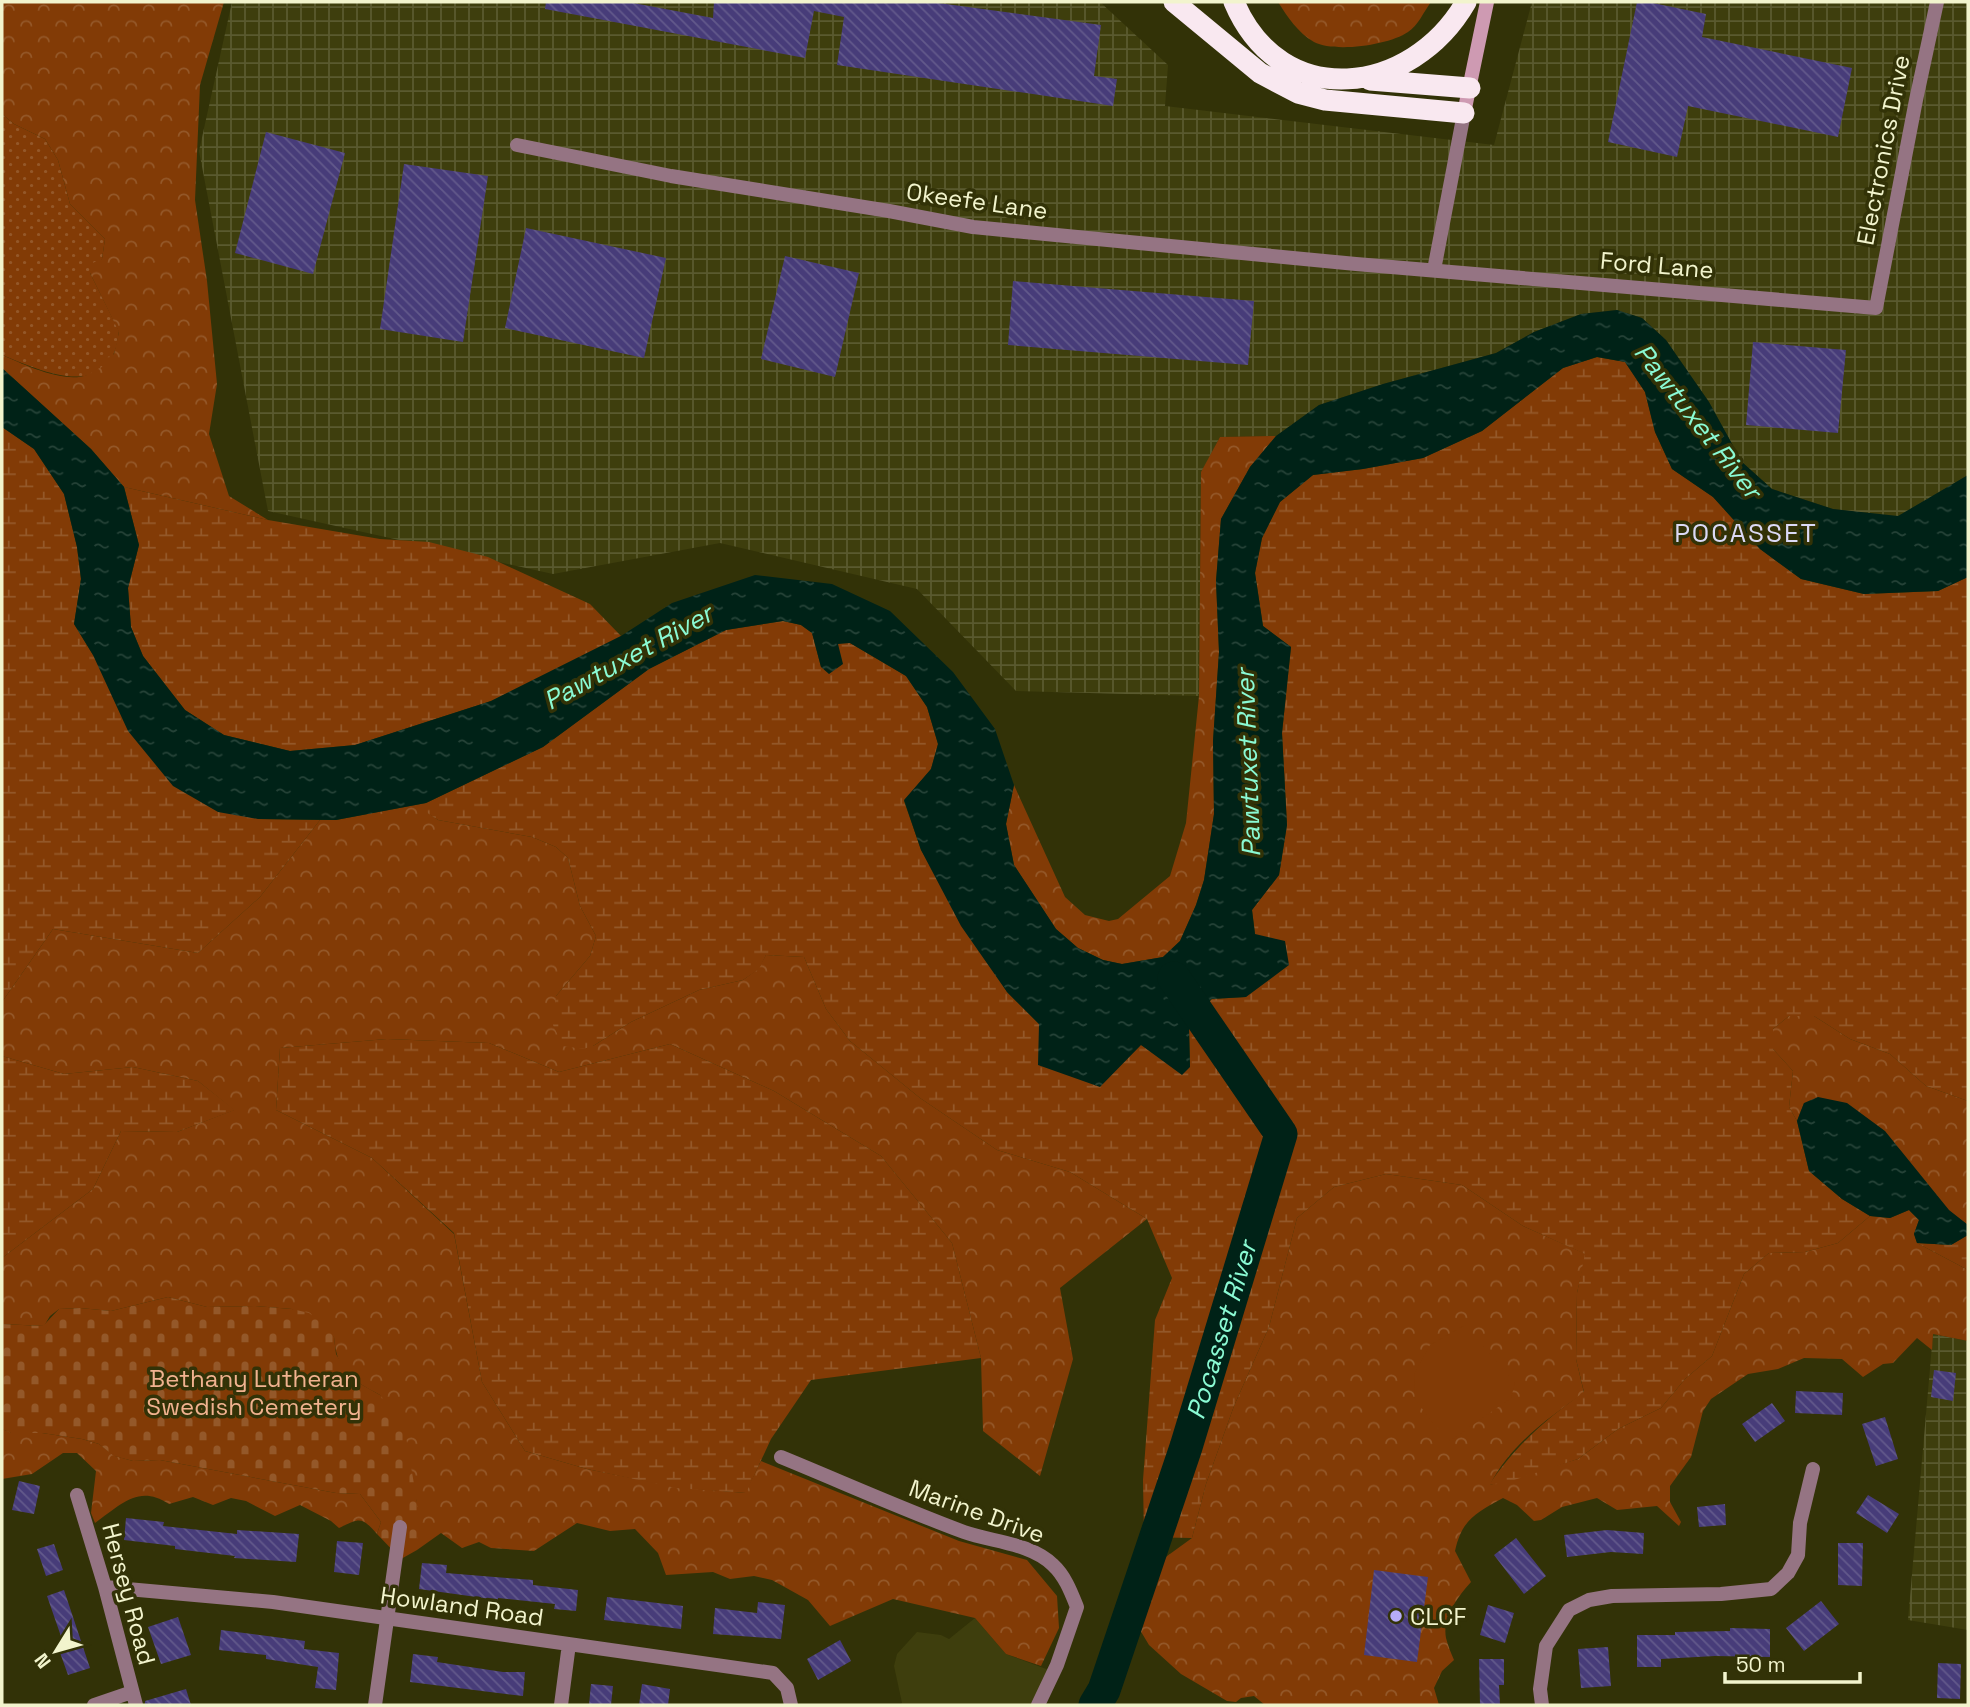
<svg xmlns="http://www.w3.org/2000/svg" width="1970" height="1707" viewBox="0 0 1970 1707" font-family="'Space Grotesk',sans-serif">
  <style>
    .built { fill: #3e3e0d }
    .industrial { fill: url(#industrial-grid) }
    .grass { fill: url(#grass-dots) }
    .forest { fill: url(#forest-crowns) }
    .wetland { fill: url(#wetland-marsh) }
    .cemetery { fill: url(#cemetery-stones) }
    .pitch { fill: #823b06 }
    .water { fill: url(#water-ripples) }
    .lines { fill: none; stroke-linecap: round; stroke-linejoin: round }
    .river { stroke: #002217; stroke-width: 33 }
    .building { fill: url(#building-back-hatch) }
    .minor { stroke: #957483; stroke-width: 14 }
    .secondary { stroke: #ce9ab2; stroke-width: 14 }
    .motorway { stroke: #f9e8f0; stroke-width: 21 }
    .poi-dot { fill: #b6acf8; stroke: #323207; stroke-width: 2.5 }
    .labels { text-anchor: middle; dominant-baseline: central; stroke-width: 7; stroke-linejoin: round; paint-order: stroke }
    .street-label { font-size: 24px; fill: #f2f4cd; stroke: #323207 }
    .park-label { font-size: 24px; fill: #f1b28f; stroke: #323207 }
    .poi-label { font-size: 24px; fill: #f2f4cd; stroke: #323207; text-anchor: start }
    .water-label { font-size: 26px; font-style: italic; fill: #8afad4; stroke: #323207 }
    .neighbourhood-label { font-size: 26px; letter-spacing: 2px; fill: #dbd9f6; stroke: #323207 }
  </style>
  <defs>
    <pattern id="industrial-grid" width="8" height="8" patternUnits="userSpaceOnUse" patternTransform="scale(1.75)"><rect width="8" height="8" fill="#3e3e0d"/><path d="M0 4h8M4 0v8" fill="none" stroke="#5a5a2f"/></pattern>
    <pattern id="grass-dots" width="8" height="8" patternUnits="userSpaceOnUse" patternTransform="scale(1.75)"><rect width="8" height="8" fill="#823b06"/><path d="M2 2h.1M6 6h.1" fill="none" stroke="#945829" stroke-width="1.8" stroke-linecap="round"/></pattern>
    <pattern id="forest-crowns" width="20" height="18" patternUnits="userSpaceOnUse" patternTransform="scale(1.75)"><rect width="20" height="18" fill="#823b06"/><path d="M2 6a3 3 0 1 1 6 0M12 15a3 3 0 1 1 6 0" fill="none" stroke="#945829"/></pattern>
    <pattern id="wetland-marsh" width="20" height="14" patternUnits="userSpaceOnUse" patternTransform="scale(1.75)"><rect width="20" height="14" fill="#823b06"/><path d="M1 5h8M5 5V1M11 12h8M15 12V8" fill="none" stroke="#945829"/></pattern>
    <pattern id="cemetery-stones" width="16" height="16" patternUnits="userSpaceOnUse" patternTransform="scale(1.75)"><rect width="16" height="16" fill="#823b06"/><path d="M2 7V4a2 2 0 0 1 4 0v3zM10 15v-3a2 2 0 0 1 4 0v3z" fill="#945829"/></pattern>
    <pattern id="water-ripples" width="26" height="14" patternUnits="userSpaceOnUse" patternTransform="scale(1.75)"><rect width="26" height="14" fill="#002217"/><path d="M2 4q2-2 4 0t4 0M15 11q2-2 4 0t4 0" fill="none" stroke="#264338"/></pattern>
    <pattern id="building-back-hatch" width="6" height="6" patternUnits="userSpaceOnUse" patternTransform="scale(1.75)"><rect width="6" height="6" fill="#473c79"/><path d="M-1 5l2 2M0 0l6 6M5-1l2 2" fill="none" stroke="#62598b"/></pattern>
  </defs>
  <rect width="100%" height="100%" fill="#323207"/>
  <!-- built -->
  <path class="built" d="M 975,1618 L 1006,1654 L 1049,1670 L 1034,1705 L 900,1705 L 902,1703 L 894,1666 L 897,1654 L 917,1632 L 941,1635 L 949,1639 Z"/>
  <!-- industrial -->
  <path class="industrial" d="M 232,2 L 1100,2 L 1168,65 L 1165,106 L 1494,145 L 1532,2 L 1968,2 L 1968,475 L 1898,517 L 1833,509 L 1772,489 L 1742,462 L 1709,402 L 1666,340 L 1642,318 L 1617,310 L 1581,314 L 1534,332 L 1496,353 L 1383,384 L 1319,405 L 1276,436 L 1220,437 L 1201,473 L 1199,696 L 1016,691 L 917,589 L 720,543 L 553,574 L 268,511 L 199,151 Z
    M 1933,1334 L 1968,1341 L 1968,1630 L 1908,1620 Z"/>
  <!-- grass -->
  <path class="grass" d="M 2,114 L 14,124 L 45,139 L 58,160 L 70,204 L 105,239 L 102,259 L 90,273 L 119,331 C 118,338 117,346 114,353 C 94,398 33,367 2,355 Z"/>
  <!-- forest -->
  <path class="forest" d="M 2,2 L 224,2 L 200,85 L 195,200 L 207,281 L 217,384 L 209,434 L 229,496 L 268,520 L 124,487 L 91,449 L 2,368 L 2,355 C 23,364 64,384 87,375 C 92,373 97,369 102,367 L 105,358 L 114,354 L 119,332 L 90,273 L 90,264 L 102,259 L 105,239 L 70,204 L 58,160 L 45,139 L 14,124 L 2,114 Z
    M 1278,2 L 1431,2 C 1424,11 1418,26 1408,32 C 1389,45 1335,53 1314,42 C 1298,33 1287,16 1278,2 Z
    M 1276,436 L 1250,467 L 1221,519 L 1216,581 L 1219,652 L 1213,741 L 1214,814 L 1204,880 L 1196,905 L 1180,941 L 1163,957 L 1122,964 L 1103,960 L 1078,948 L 1056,929 L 1014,865 L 1006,824 L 1014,785 L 1065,897 L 1085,915 L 1109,921 L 1118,919 L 1170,876 L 1186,823 L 1199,696 L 1201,472 L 1220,437 Z
    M 426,803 L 427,812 L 438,820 L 532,837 L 556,847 L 568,858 L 580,906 L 596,936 L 590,956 L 556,996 L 593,1046 L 631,1022 L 699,990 L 743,980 L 758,969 L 766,955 L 804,957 L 826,1009 L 850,1041 L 920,1098 L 997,1150 L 1070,1172 L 1147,1219 L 1060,1288 L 1073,1359 L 1040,1476 L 983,1431 L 981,1358 L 952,1243 L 881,1156 L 774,1091 L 670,1044 L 559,1072 L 489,1043 L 387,1039 L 280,1048 L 276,1110 L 372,1158 L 454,1234 L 482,1382 L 525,1451 L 587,1469 L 676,1487 L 745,1493 L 761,1461 L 959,1541 L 1027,1560 L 1057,1596 L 1059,1628 L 1041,1666 L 1006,1654 L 975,1618 L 893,1599 L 830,1626 L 808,1600 L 772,1580 L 754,1576 L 730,1579 L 713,1572 L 666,1575 L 658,1553 L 635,1529 L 610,1531 L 577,1523 L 534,1551 L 491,1548 L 479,1542 L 462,1548 L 441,1533 L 417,1550 L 417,1502 L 380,1395 C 351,1379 337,1373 334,1337 L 292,1309 L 255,1306 L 207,1307 L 168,1297 L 111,1311 L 80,1308 L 59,1309 L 50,1316 L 44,1326 L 2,1324 L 2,1258 L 93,1189 L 121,1131 L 177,1132 L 234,1110 L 198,1081 L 133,1067 L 64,1074 L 2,1056 L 2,1002 L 53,929 L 198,953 L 260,897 L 320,820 L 336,820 Z
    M 1789,1016 L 1814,1016 L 1850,1039 L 1890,1054 L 1926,1086 L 1968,1101 L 1968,1225 L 1804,1103 L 1797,1121 L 1789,1107 L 1793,1071 L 1773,1049 L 1773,1029 Z
    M 1386,1174 L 1462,1185 L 1523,1226 L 1586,1254 L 1577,1293 L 1576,1359 L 1584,1393 C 1549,1417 1509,1446 1490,1485 L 1578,1459 L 1618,1429 L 1661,1408 L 1685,1379 L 1712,1356 L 1744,1274 L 1769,1253 L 1805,1252 L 1838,1243 L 1870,1216 L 1890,1218 L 1909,1210 L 1919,1220 L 1914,1234 L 1917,1243 L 1968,1270 L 1968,1341 L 1933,1334 L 1932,1350 L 1917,1338 L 1893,1363 L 1883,1364 L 1863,1377 L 1842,1359 L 1804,1358 L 1778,1369 L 1748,1374 L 1711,1399 L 1703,1411 L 1691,1457 L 1670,1486 L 1670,1502 L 1681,1522 L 1679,1526 L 1657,1506 L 1617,1510 L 1597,1498 L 1562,1507 L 1541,1520 L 1534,1521 L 1517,1505 L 1503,1498 C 1476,1513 1462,1519 1455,1551 L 1471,1582 C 1458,1596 1442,1618 1446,1638 C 1448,1646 1451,1653 1454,1660 L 1442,1671 L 1434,1688 L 1439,1705 L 1265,1705 L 1254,1696 L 1241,1698 L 1236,1702 L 1227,1701 L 1181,1674 L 1149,1645 L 1140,1630 L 1133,1600 L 1152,1567 L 1192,1538 L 1206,1484 L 1234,1406 L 1269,1327 L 1297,1218 L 1334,1187 Z
    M 2,1429 L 12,1433 L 42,1433 L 82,1439 L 99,1444 L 115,1456 L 133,1461 L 160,1460 L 336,1493 L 360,1494 L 381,1522 L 377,1534 C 361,1516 360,1518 339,1528 L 331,1521 L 300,1505 L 275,1516 L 246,1501 L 231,1498 L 213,1505 L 193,1497 L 169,1504 C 138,1484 121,1505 95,1523 L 91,1513 L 96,1471 L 77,1453 L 63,1453 L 32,1474 L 2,1479 Z"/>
  <!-- wetland -->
  <path class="wetland" d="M 1597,357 L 1625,362 L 1645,392 L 1655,432 L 1672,469 L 1713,497 L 1760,549 L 1801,579 L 1864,594 L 1938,591 L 1968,577 L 1968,1101 L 1926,1086 L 1890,1054 L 1850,1039 L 1814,1016 L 1789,1016 L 1773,1029 L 1773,1049 L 1793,1071 L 1789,1107 L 1797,1121 L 1809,1171 L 1842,1199 L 1870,1216 L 1838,1243 L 1805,1252 L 1769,1253 L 1744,1274 L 1712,1356 L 1685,1379 L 1661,1408 L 1618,1429 L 1578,1459 L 1505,1483 L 1489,1485 C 1516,1445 1545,1420 1584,1392 L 1576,1359 L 1577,1293 L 1585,1254 L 1523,1226 L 1462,1185 L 1386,1174 L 1334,1187 L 1297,1218 L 1269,1327 L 1234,1406 L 1206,1484 L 1192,1538 L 1144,1537 L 1143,1480 L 1155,1320 L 1172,1278 L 1147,1219 L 1070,1172 L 997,1150 L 920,1098 L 850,1041 L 826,1009 L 804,957 L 766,955 L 759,969 L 743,980 L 699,990 L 631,1022 L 593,1046 L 583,1049 L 563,1046 L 553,1025 L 556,996 L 590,956 L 596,936 L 580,906 L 568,858 L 556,847 L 532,837 L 438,820 L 426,812 L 426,803 L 543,747 L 649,669 L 726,630 L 783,621 L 801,625 L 812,633 L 821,667 L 838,643 L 850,643 L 906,676 L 927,707 L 938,744 L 931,769 L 904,801 L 921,850 L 1007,992 L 1039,1024 L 1141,1045 L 1190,1067 L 1189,1027 L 1212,999 L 1246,997 L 1255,934 L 1252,910 L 1279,875 L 1287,825 L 1282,733 L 1291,647 L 1263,626 L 1255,573 L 1262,538 L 1280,502 L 1313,475 L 1363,469 L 1423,458 L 1482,431 L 1563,368 Z
    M 2,427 L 34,449 L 64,494 L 77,547 L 81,579 L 74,624 L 93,655 L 258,819 L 320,820 L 260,897 L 198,953 L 53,929 L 2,1002 Z
    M 124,487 L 268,520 L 380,539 L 429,542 L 488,557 L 590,604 L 621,636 L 491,701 L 355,745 L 290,751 L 224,735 L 185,710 L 143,656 L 131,627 L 128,588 L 139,545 Z
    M 387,1039 L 489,1043 L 559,1072 L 670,1044 L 774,1091 L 881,1156 L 952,1243 L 981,1358 L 811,1380 L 771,1439 L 746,1493 L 676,1488 L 587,1469 L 525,1451 L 482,1382 L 454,1233 L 372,1158 L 276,1110 L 280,1048 Z
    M 2,1056 L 64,1074 L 133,1067 L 198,1081 L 235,1110 L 177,1132 L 121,1131 L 93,1189 L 2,1258 Z
    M 1968,1235 L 1968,1270 L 1917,1243 L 1951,1245 Z"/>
  <!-- cemetery -->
  <path class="cemetery" d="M 168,1297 L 207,1307 L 255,1306 L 292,1309 L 309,1313 L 329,1328 L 334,1337 L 336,1354 L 350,1378 L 380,1395 L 404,1425 L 417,1502 L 417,1550 L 401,1559 L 377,1534 L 381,1522 L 360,1494 L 336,1493 L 160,1460 L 133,1461 L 114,1456 L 99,1444 L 82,1439 L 42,1433 L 11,1433 L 2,1429 L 2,1324 L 43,1326 L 59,1309 L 80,1308 L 111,1311 Z"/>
  <!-- pitch -->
  <path class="pitch" d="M 1465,1325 L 1515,1383 L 1511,1398 L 1450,1441 L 1432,1422 L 1415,1399 L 1414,1374 L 1430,1345 Z"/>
  <!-- water -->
  <path class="water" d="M 1617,310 L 1642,318 L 1666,340 L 1709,402 L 1742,462 L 1772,489 L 1833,509 L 1898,516 L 1968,475 L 1968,577 L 1938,591 L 1864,594 L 1801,579 L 1760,549 L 1713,497 L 1672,469 L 1655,432 L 1645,392 L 1625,362 L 1597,357 L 1563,368 L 1482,431 L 1423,458 L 1363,469 L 1313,475 L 1280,502 L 1262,538 L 1255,573 L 1263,626 L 1291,647 L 1282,733 L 1287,825 L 1279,875 L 1252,910 L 1255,934 L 1285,941 L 1289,965 L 1246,997 L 1211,999 L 1189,1027 L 1190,1067 L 1182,1075 L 1141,1045 L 1100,1087 L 1038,1065 L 1039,1024 L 1007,992 L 961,926 L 921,850 L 904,800 L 931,769 L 938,744 L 927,707 L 906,676 L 850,643 L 838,644 L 843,664 L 829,674 L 821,667 L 812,633 L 801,625 L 783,621 L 726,630 L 649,669 L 543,747 L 426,803 L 336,820 L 258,819 L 218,812 L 173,786 L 128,731 L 93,655 L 74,624 L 81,579 L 77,547 L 64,494 L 34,449 L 2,427 L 2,368 L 91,449 L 124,487 L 139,545 L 128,588 L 131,627 L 143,656 L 185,710 L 224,735 L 290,751 L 355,745 L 491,701 L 621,636 L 672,603 L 755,575 L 832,584 L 890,611 L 953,672 L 995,729 L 1014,785 L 1006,824 L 1014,865 L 1056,929 L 1078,948 L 1103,960 L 1122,964 L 1163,957 L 1180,941 L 1196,905 L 1204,880 L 1214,814 L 1213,741 L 1219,652 L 1216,581 L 1221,519 L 1250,467 L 1276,436 L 1319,405 L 1383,384 L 1496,353 L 1534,332 L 1581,314 Z
    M 1818,1097 L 1847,1103 L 1885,1131 L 1949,1210 L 1968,1225 L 1968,1235 L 1951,1245 L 1917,1243 L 1914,1234 L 1919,1220 L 1909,1210 L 1890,1218 L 1870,1216 L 1842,1199 L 1809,1171 L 1797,1121 L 1804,1103 Z"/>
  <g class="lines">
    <!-- river -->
    <path class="river" id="s1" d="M 1095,1705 L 1104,1690 L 1186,1447 L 1281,1134 L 1174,978"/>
  </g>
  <!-- building -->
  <path class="building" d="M 546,2 L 628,2 L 713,18 L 714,2 L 931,2 L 1101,25 L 1094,76 L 1117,79 L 1113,106 L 837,65 L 844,17 L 814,11 L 805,58 L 545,9 Z
    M 1637,2 L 1648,2 L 1706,14 L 1702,37 L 1852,68 L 1838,137 L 1688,106 L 1677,157 L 1608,142 Z
    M 266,132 L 345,153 L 313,274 L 235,253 Z
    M 404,164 L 488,176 L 463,342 L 380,329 Z
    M 526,228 L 666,258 L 644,358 L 505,328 Z
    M 785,256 L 859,273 L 835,377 L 761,359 Z
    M 1013,281 L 1254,301 L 1248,365 L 1008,345 Z
    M 1753,342 L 1846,350 L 1838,433 L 1746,425 Z
    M 1934,1370 L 1956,1373 L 1953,1401 L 1931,1397 Z
    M 1796,1391 L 1843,1393 L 1842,1415 L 1795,1413 Z
    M 1772,1403 L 1785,1421 L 1755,1442 L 1742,1424 Z
    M 1885,1417 L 1898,1459 L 1876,1466 L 1862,1424 Z
    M 19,1481 L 40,1486 L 34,1514 L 12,1510 Z
    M 1868,1495 L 1899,1514 L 1887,1533 L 1856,1513 Z
    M 1725,1504 L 1726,1525 L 1699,1527 L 1697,1507 Z
    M 126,1518 L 164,1522 L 163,1526 L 237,1534 L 237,1530 L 299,1534 L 296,1562 L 234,1558 L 235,1556 L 175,1549 L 175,1546 L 124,1540 Z
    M 1607,1530 L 1644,1533 L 1643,1554 L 1611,1552 L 1567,1557 L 1564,1535 Z
    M 1516,1538 L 1546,1576 L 1524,1594 L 1494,1555 Z
    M 337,1541 L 363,1543 L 359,1575 L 334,1572 Z
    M 1838,1543 L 1863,1543 L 1862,1586 L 1838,1585 Z
    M 54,1544 L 63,1570 L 46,1576 L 37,1549 Z
    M 422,1563 L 447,1565 L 446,1573 L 533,1580 L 533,1585 L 578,1590 L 576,1611 L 554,1609 L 555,1604 L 498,1598 L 498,1600 L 419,1589 Z
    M 1374,1570 L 1428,1577 L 1417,1662 L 1364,1655 Z
    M 64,1590 L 90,1668 L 68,1675 L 58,1647 L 64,1645 L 47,1596 Z
    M 607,1597 L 683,1606 L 681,1629 L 604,1620 Z
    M 1821,1601 L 1839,1624 L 1804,1651 L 1786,1628 Z
    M 758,1602 L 785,1605 L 781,1639 L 713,1634 L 715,1608 L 757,1613 Z
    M 1488,1605 L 1514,1613 L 1505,1643 L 1480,1635 Z
    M 178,1617 L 191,1655 L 161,1664 L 148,1627 Z
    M 1730,1628 L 1770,1629 L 1770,1657 L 1715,1656 L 1661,1659 L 1661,1667 L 1637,1667 L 1637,1635 L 1675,1635 L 1675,1632 L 1730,1631 Z
    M 221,1630 L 305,1641 L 304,1649 L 339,1653 L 336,1690 L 315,1688 L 318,1667 L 266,1659 L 266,1655 L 219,1650 Z
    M 840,1640 L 851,1661 L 818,1680 L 807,1659 Z
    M 1608,1647 L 1611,1686 L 1581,1688 L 1578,1649 Z
    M 413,1654 L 438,1657 L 437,1662 L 503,1672 L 525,1672 L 523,1696 L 410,1682 Z
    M 1479,1659 L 1504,1659 L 1504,1685 L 1499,1685 L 1500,1705 L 1480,1705 Z
    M 1938,1663 L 1961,1664 L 1960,1699 L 1937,1698 Z
    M 591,1684 L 613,1686 L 611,1705 L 589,1705 Z
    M 642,1684 L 670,1689 L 668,1705 L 639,1705 Z
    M 186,1689 L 191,1705 L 145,1705 L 145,1701 Z"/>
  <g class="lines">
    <!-- minor -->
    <path class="minor" d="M 517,145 L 671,176 L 889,211 L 973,227 L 1356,264 L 1876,308 L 1916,100 L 1937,2
      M 1434,270 L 1464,113
      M 781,1457 C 842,1482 902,1509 964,1532 C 992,1542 1031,1543 1053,1565 C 1065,1576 1071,1592 1077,1607 L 1057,1665 L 1038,1705
      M 77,1495 L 105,1587 L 136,1705
      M 105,1587 L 273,1602 L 773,1673 L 787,1688 L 791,1705
      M 94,1705 L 132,1692
      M 375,1705 L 400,1527
      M 561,1705 L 569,1644
      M 1542,1705 L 1540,1689 L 1546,1646 L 1569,1610 L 1589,1600 L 1612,1596 L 1721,1594 L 1771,1589 L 1788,1573 L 1798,1555 L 1800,1523 L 1813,1469"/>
    <!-- secondary -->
    <path class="secondary" d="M 1464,113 L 1487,2"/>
    <!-- motorway -->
    <path class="motorway" d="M 1174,2 L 1260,73 L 1298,93 L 1325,100 L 1464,113
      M 1234,2 C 1281,113 1412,96 1466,2
      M 1370,80 L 1470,88"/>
  </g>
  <!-- markers -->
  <circle class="poi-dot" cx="1396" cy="1616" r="7"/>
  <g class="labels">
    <!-- street labels -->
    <g class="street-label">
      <text transform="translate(1883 150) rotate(-79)">Electronics Drive</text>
      <text transform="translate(977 201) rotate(8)">Okeefe Lane</text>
      <text transform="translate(1657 265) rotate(5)">Ford Lane</text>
      <text transform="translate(977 1511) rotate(20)">Marine Drive</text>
      <text transform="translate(129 1594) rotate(75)">Hersey Road</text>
      <text transform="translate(462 1606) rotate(8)">Howland Road</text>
    </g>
    <!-- park labels -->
    <g class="park-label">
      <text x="254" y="1378">Bethany Lutheran<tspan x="254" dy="28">Swedish Cemetery</tspan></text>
    </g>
    <!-- poi labels -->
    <g class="poi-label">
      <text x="1410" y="1616">CLCF</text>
    </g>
    <!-- water labels -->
    <g class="water-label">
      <text transform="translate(1698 421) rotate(52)">Pawtuxet River</text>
      <text transform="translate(628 657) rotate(-29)">Pawtuxet River</text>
      <text transform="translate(1248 763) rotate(-92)">Pawtuxet River</text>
      <text stroke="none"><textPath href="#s1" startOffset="396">Pocasset River</textPath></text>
    </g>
    <!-- neighbourhood labels -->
    <g class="neighbourhood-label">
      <text x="1746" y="533">POCASSET</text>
    </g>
  </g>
  <!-- border -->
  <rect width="1970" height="1707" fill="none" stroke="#f2f4cd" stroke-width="7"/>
  <!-- north arrow -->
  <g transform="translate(56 1651) rotate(233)" stroke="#323207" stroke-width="5" paint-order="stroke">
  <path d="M0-5L12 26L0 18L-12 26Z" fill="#f2f4cd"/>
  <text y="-10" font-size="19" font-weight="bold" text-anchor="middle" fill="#f2f4cd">N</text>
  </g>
  <!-- scale -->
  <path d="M1725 1672v10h135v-10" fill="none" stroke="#f2f4cd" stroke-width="3.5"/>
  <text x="1736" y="1672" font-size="21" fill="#f2f4cd" stroke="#323207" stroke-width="5" paint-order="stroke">50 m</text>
</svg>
